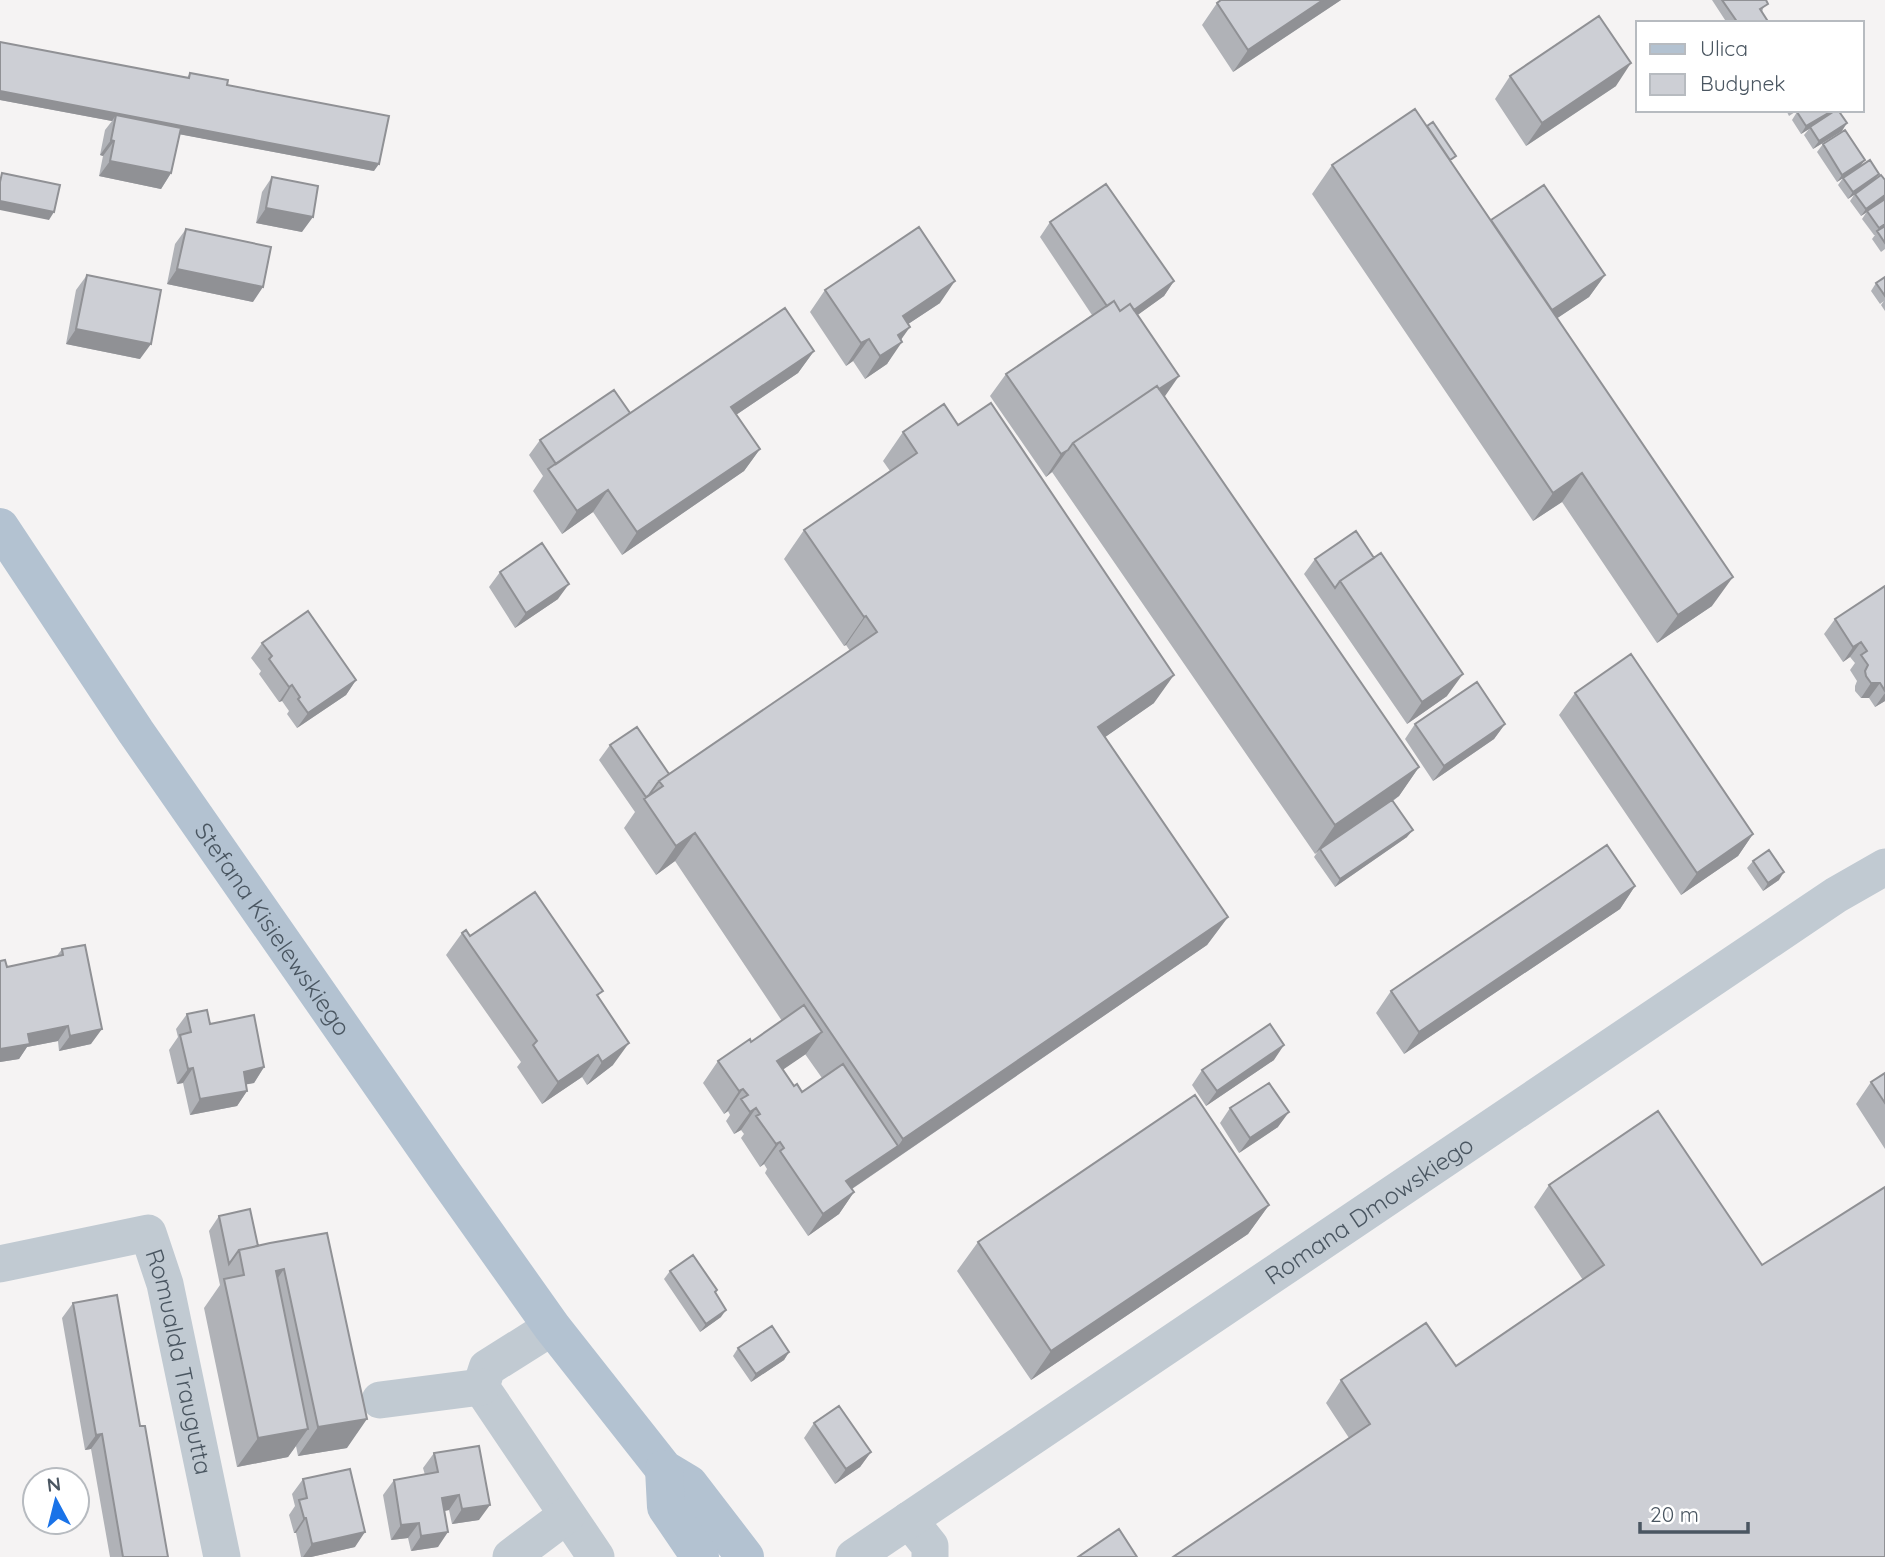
<svg xmlns="http://www.w3.org/2000/svg" width="1885" height="1557" viewBox="0 0 1885 1557" font-family="Quicksand,sans-serif">
  <style>
    .lines { fill: none; stroke-linecap: round; stroke-linejoin: round }
    .minor { stroke: #c1cad2; stroke-width: 37 }
    .major { stroke: #b3c2d1; stroke-width: 38 }
    .wall { fill: #b0b2b7; fill-rule: evenodd }
    .shaded-wall { fill: #909195 }
    .building { fill: #cdcfd5; stroke: #909195; stroke-width: 2 }
    .labels { text-anchor: middle; dominant-baseline: central; stroke-width: 5; stroke-linejoin: round; paint-order: stroke }
    .street-label { font-size: 24px; fill: #4a5661; stroke: #fff }
  </style>
  <rect width="100%" height="100%" fill="#f5f3f3"/>
  <g class="lines">
    <!-- minor -->
    <g class="minor">
      <path id="s1" d="M 0,1264 L 148,1233 L 165,1284 L 222,1557"/>
      <path d="M 552,1327 L 487,1368 L 481,1387 L 596,1557"/>
      <path d="M 380,1400 L 481,1387"/>
      <path d="M 909,1520 L 930,1546 L 930,1557"/>
      <path d="M 511,1557 L 567,1515"/>
      <path id="s2" d="M 854,1557 L 1836,895 L 1885,867"/>
    </g>
    <!-- major -->
    <g class="major">
      <path id="s3" d="M 0,527 L 136,732 L 445,1176 L 552,1327 L 664,1469 L 689,1484 L 745,1557"/>
      <path d="M 664,1469 L 666,1507 L 700,1557"/>
    </g>
  </g>
  <!-- wall -->
  <path class="wall" d="M 1221,0 L 1341,0 L 1233,72 L 1202,25 L 1217,3 Z
    M 1712,0 L 1766,0 L 1762,12 L 1769,23 L 1727,23 Z
    M 190,73 L 227,85 L 374,171 L 179,134 L 171,173 L 161,189 L 99,176 L 103,156 L 100,155 L 105,130 L 112,121 L 0,100 L 187,78 Z
    M 1510,76 L 1616,86 L 1526,146 L 1495,99 Z
    M 1786,110 L 1798,110 L 1789,116 Z
    M 1797,112 L 1830,112 L 1826,117 L 1842,131 L 1813,149 L 1804,135 L 1809,129 L 1801,134 L 1792,120 Z
    M 1427,126 L 1491,220 L 1605,275 L 1589,297 L 1557,318 L 1712,606 L 1657,643 L 1562,502 L 1533,521 L 1312,194 L 1332,165 Z
    M 1823,144 L 1860,166 L 1875,180 L 1885,180 L 1885,249 L 1881,252 L 1872,239 L 1875,235 L 1874,235 L 1862,219 L 1866,213 L 1861,216 L 1850,201 L 1854,195 L 1848,199 L 1838,185 L 1843,178 L 1837,182 L 1817,152 Z
    M 272,177 L 302,232 L 256,223 L 262,192 Z
    M 1050,222 L 1174,281 L 1164,296 L 1137,315 L 1165,397 L 1419,767 L 1399,796 L 1393,801 L 1407,837 L 1335,887 L 1314,857 L 1318,851 L 1315,854 L 1052,472 L 1046,477 L 990,396 L 1006,374 L 1092,315 L 1040,237 Z
    M 186,229 L 253,302 L 167,284 L 175,244 Z
    M 87,275 L 140,359 L 66,344 L 76,290 Z
    M 1885,277 L 1885,311 L 1881,305 L 1884,301 L 1880,304 L 1871,291 L 1876,283 Z
    M 825,290 L 940,303 L 908,324 L 901,340 L 887,364 L 865,379 L 853,361 L 846,366 L 810,312 Z
    M 814,351 L 798,373 L 736,415 L 760,449 L 744,471 L 622,555 L 593,512 L 562,534 L 533,491 L 543,476 L 529,455 L 540,440 L 630,413 Z
    M 903,432 L 1154,703 L 1105,737 L 1228,917 L 1207,945 L 852,1189 L 854,1192 L 839,1214 L 808,1236 L 765,1173 L 767,1169 L 764,1164 L 760,1167 L 741,1138 L 744,1134 L 741,1130 L 734,1134 L 726,1121 L 730,1115 L 728,1111 L 724,1114 L 703,1083 L 718,1061 L 751,1042 L 782,1021 L 675,861 L 656,875 L 624,828 L 635,812 L 599,760 L 610,745 L 669,774 L 850,651 L 846,645 L 844,646 L 784,559 L 804,530 L 890,471 L 883,461 ZM 805,1054 L 822,1078 L 802,1092 L 794,1086 L 783,1069 Z
    M 1356,531 L 1447,696 L 1407,724 L 1304,574 L 1315,559 Z
    M 500,572 L 558,599 L 515,628 L 489,587 Z
    M 1885,586 L 1885,701 L 1875,707 L 1869,698 L 1861,698 L 1855,691 L 1855,686 L 1857,681 L 1850,670 L 1855,663 L 1850,657 L 1843,662 L 1824,634 L 1835,619 Z
    M 262,643 L 356,680 L 346,695 L 297,728 L 287,714 L 289,711 L 282,701 L 279,702 L 259,674 L 261,671 L 251,658 Z
    M 1575,693 L 1753,834 L 1738,856 L 1681,895 L 1559,715 Z
    M 1415,724 L 1505,724 L 1494,739 L 1433,781 L 1405,739 Z
    M 1753,861 L 1779,880 L 1763,891 L 1747,868 Z
    M 1635,886 L 1620,909 L 1404,1054 L 1376,1013 L 1391,991 Z
    M 462,933 L 598,998 L 613,1065 L 587,1085 L 582,1077 L 542,1104 L 517,1067 L 521,1062 L 446,955 Z
    M 62,949 L 91,1044 L 59,1051 L 58,1041 L 27,1047 L 19,1059 L 0,1062 L 0,961 L 7,967 L 56,957 Z
    M 187,1014 L 210,1024 L 264,1067 L 254,1083 L 246,1084 L 247,1091 L 237,1106 L 190,1115 L 183,1083 L 177,1084 L 169,1050 L 178,1037 L 176,1029 Z
    M 1274,1060 L 1206,1106 L 1192,1085 L 1202,1070 Z
    M 1885,1073 L 1885,1149 L 1856,1104 L 1871,1082 Z
    M 1230,1108 L 1278,1127 L 1239,1153 L 1220,1123 Z
    M 1549,1185 L 1762,1265 L 1885,1557 L 1349,1438 L 1326,1403 L 1341,1380 L 1456,1366 L 1583,1280 L 1534,1207 Z
    M 1269,1205 L 1248,1234 L 1031,1380 L 957,1271 L 978,1242 Z
    M 219,1216 L 258,1246 L 327,1233 L 347,1448 L 298,1456 L 296,1446 L 288,1457 L 237,1467 L 204,1308 L 220,1285 L 209,1231 Z
    M 670,1271 L 717,1290 L 715,1292 L 721,1317 L 700,1332 L 664,1279 Z
    M 73,1303 L 140,1426 L 168,1557 L 110,1557 L 91,1449 L 85,1450 L 62,1318 Z
    M 738,1348 L 789,1352 L 784,1360 L 751,1382 L 733,1356 Z
    M 814,1423 L 871,1452 L 860,1467 L 835,1484 L 804,1438 Z
    M 434,1453 L 479,1520 L 452,1524 L 449,1510 L 445,1511 L 438,1547 L 411,1551 L 408,1538 L 391,1540 L 383,1495 L 394,1480 L 425,1475 L 423,1468 Z
    M 303,1479 L 355,1547 L 311,1557 L 301,1557 L 296,1533 L 294,1533 L 289,1515 L 295,1506 L 292,1494 Z"/>
  <!-- shaded-wall -->
  <path class="shaded-wall" d="M 1323,0 L 1341,0 L 1233,72 L 1248,50 Z
    M 1631,63 L 1616,86 L 1526,146 L 1542,123 Z
    M 0,91 L 379,164 L 374,171 L 115,122 L 116,115 L 112,121 L 0,100 Z
    M 1830,112 L 1825,119 L 1801,134 L 1806,126 Z
    M 1847,123 L 1842,131 L 1813,149 L 1819,141 Z
    M 111,140 L 114,141 L 103,156 L 100,155 Z
    M 1865,160 L 1859,168 L 1837,182 L 1842,175 Z
    M 110,161 L 171,173 L 161,189 L 99,176 Z
    M 1879,174 L 1874,181 L 1848,199 L 1853,192 Z
    M 1885,195 L 1885,199 L 1861,216 L 1866,209 Z
    M 0,201 L 54,212 L 49,220 L 0,210 Z
    M 266,208 L 313,217 L 302,232 L 256,223 Z
    M 177,269 L 263,287 L 253,302 L 167,284 Z
    M 1605,275 L 1589,297 L 1535,333 L 1551,311 Z
    M 955,281 L 940,303 L 887,338 L 903,316 Z
    M 1174,281 L 1164,296 L 1117,330 L 1127,315 Z
    M 910,327 L 898,344 L 902,342 L 887,364 L 865,379 L 880,356 L 898,335 Z
    M 76,329 L 151,344 L 140,359 L 66,344 Z
    M 869,339 L 853,361 L 846,366 L 861,343 Z
    M 814,351 L 798,373 L 715,429 L 731,407 Z
    M 1179,376 L 1163,399 L 1074,446 Z
    M 760,449 L 744,471 L 622,555 L 637,532 Z
    M 1068,450 L 1052,472 L 1046,477 L 1061,454 Z
    M 1582,473 L 1562,502 L 1533,521 L 1553,493 Z
    M 608,490 L 593,512 L 562,534 L 577,511 Z
    M 1733,577 L 1712,606 L 1657,643 L 1678,615 Z
    M 569,584 L 558,599 L 515,628 L 526,613 Z
    M 866,616 L 846,645 L 844,646 L 864,617 Z
    M 1861,642 L 1850,657 L 1843,662 L 1853,647 Z
    M 1463,674 L 1447,696 L 1407,724 L 1422,702 Z
    M 1174,675 L 1154,703 L 1078,756 L 1098,727 Z
    M 356,680 L 346,695 L 297,728 L 308,713 Z
    M 1871,683 L 1880,683 L 1869,698 L 1861,698 Z
    M 292,685 L 282,701 L 279,702 L 289,687 Z
    M 1885,693 L 1885,701 L 1875,707 Z
    M 1505,724 L 1494,739 L 1433,781 L 1444,766 Z
    M 1419,767 L 1399,796 L 1320,850 L 1320,849 L 1315,854 L 1335,825 Z
    M 1413,830 L 1407,837 L 1335,887 L 1340,879 Z
    M 695,833 L 675,861 L 656,875 L 676,846 Z
    M 1753,834 L 1738,856 L 1681,895 L 1697,873 Z
    M 1784,872 L 1779,880 L 1763,891 L 1768,883 Z
    M 1635,886 L 1620,909 L 1404,1054 L 1419,1032 Z
    M 1228,917 L 1207,945 L 831,1203 L 846,1181 L 898,1146 L 903,1139 Z
    M 68,1026 L 58,1041 L 27,1047 L 19,1059 L 0,1062 L 0,1049 L 28,1034 Z
    M 102,1029 L 91,1044 L 59,1051 L 70,1036 Z
    M 822,1032 L 806,1054 L 762,1084 L 777,1061 Z
    M 629,1043 L 613,1065 L 587,1085 L 602,1062 Z
    M 1284,1045 L 1274,1060 L 1206,1106 L 1217,1091 Z
    M 598,1055 L 582,1077 L 542,1104 L 558,1082 Z
    M 264,1067 L 254,1083 L 233,1087 L 244,1072 Z
    M 193,1068 L 183,1083 L 177,1084 L 188,1069 Z
    M 743,1089 L 728,1111 L 724,1114 L 739,1091 Z
    M 247,1091 L 237,1106 L 190,1115 L 200,1099 Z
    M 756,1108 L 741,1130 L 734,1134 L 750,1112 Z
    M 1289,1112 L 1278,1127 L 1239,1153 L 1250,1138 Z
    M 780,1142 L 764,1164 L 760,1167 L 776,1144 Z
    M 854,1192 L 839,1214 L 808,1236 L 823,1214 Z
    M 1269,1205 L 1248,1234 L 1031,1380 L 1051,1351 Z
    M 284,1269 L 264,1298 L 276,1271 Z
    M 726,1310 L 721,1317 L 700,1332 L 706,1324 Z
    M 789,1352 L 784,1360 L 751,1382 L 756,1374 Z
    M 367,1419 L 347,1448 L 298,1456 L 318,1427 Z
    M 308,1429 L 288,1457 L 237,1467 L 258,1438 Z
    M 102,1434 L 91,1449 L 85,1450 L 96,1435 Z
    M 871,1452 L 860,1467 L 835,1484 L 846,1469 Z
    M 459,1495 L 449,1510 L 432,1513 L 442,1498 Z
    M 490,1505 L 479,1520 L 452,1524 L 462,1509 Z
    M 304,1518 L 306,1518 L 296,1533 L 294,1533 Z
    M 419,1523 L 408,1538 L 391,1540 L 401,1525 Z
    M 365,1532 L 355,1547 L 311,1557 L 303,1557 L 312,1544 Z
    M 448,1532 L 438,1547 L 411,1551 L 421,1536 Z"/>
  <!-- building -->
  <path class="building" d="M 1221,0 L 1323,0 L 1248,50 L 1217,3 Z
    M 1722,0 L 1766,0 L 1768,4 L 1760,9 L 1769,23 L 1738,23 Z
    M 1599,16 L 1631,63 L 1542,123 L 1510,76 Z
    M 0,42 L 189,78 L 190,73 L 228,80 L 227,85 L 389,116 L 379,164 L 0,91 Z
    M 1415,109 L 1733,577 L 1678,615 L 1582,473 L 1553,493 L 1332,165 Z
    M 1800,110 L 1829,110 L 1830,112 L 1806,126 L 1797,112 Z
    M 1836,110 L 1838,110 L 1847,123 L 1819,141 L 1810,127 Z
    M 116,115 L 181,128 L 171,173 L 110,161 L 114,141 L 111,140 Z
    M 1433,122 L 1456,156 L 1450,160 L 1427,126 Z
    M 1845,130 L 1865,160 L 1842,175 L 1823,144 Z
    M 1870,160 L 1879,174 L 1853,192 L 1843,178 Z
    M 2,173 L 60,185 L 54,212 L 0,201 L 0,182 Z
    M 1881,175 L 1885,180 L 1885,195 L 1866,209 L 1855,194 Z
    M 272,177 L 318,186 L 313,217 L 266,208 Z
    M 1106,184 L 1174,281 L 1134,310 L 1130,304 L 1120,311 L 1114,301 L 1107,306 L 1050,222 Z
    M 1544,185 L 1605,275 L 1552,310 L 1491,220 Z
    M 1885,199 L 1885,224 L 1879,228 L 1867,211 Z
    M 1885,226 L 1885,243 L 1877,231 Z
    M 919,227 L 955,281 L 903,316 L 910,327 L 898,335 L 902,342 L 880,356 L 869,339 L 861,343 L 825,290 Z
    M 186,229 L 271,247 L 263,287 L 177,269 Z
    M 87,275 L 161,290 L 151,344 L 76,329 Z
    M 1885,277 L 1885,296 L 1876,283 Z
    M 1114,301 L 1120,311 L 1130,304 L 1179,376 L 1159,389 L 1157,386 L 1073,443 L 1068,450 L 1061,454 L 1006,374 Z
    M 785,308 L 814,351 L 731,407 L 760,449 L 637,532 L 608,490 L 577,511 L 548,469 Z
    M 1157,386 L 1419,767 L 1335,825 L 1073,443 Z
    M 614,390 L 630,413 L 556,464 L 540,440 Z
    M 991,403 L 1174,675 L 1098,727 L 1228,917 L 903,1139 L 695,833 L 676,846 L 644,799 L 663,786 L 659,781 L 877,632 L 866,616 L 864,617 L 804,530 L 917,453 L 903,432 L 944,404 L 958,425 Z
    M 1356,531 L 1374,558 L 1340,581 L 1335,588 L 1315,559 Z
    M 542,543 L 569,584 L 526,613 L 500,572 Z
    M 1381,553 L 1463,674 L 1422,702 L 1340,581 Z
    M 1885,586 L 1885,691 L 1880,683 L 1871,683 L 1866,676 L 1865,671 L 1868,665 L 1861,655 L 1867,651 L 1861,642 L 1853,647 L 1835,619 Z
    M 308,611 L 356,680 L 308,713 L 298,699 L 300,697 L 292,685 L 289,687 L 269,659 L 272,656 L 262,643 Z
    M 1631,654 L 1753,834 L 1697,873 L 1575,693 Z
    M 1477,682 L 1505,724 L 1444,766 L 1415,724 Z
    M 637,727 L 669,774 L 659,781 L 649,795 L 646,797 L 610,745 Z
    M 1392,800 L 1413,830 L 1340,879 L 1320,849 Z
    M 1607,845 L 1635,886 L 1419,1032 L 1391,991 Z
    M 1769,850 L 1784,872 L 1768,883 L 1753,861 Z
    M 535,892 L 603,991 L 597,995 L 629,1043 L 602,1062 L 598,1055 L 558,1082 L 533,1045 L 537,1041 L 462,933 L 466,930 L 470,936 Z
    M 85,945 L 102,1029 L 70,1036 L 68,1026 L 28,1034 L 30,1044 L 0,1049 L 0,961 L 5,960 L 7,967 L 63,955 L 62,949 Z
    M 804,1005 L 822,1032 L 777,1061 L 794,1086 L 797,1084 L 802,1092 L 843,1064 L 898,1146 L 846,1181 L 854,1192 L 823,1214 L 780,1151 L 784,1148 L 780,1142 L 776,1144 L 756,1116 L 760,1114 L 756,1108 L 750,1112 L 741,1099 L 748,1095 L 743,1089 L 739,1091 L 718,1061 L 750,1039 L 751,1042 Z
    M 207,1010 L 210,1024 L 254,1015 L 264,1067 L 244,1072 L 247,1091 L 200,1099 L 193,1068 L 188,1069 L 180,1035 L 191,1032 L 187,1014 Z
    M 1270,1024 L 1284,1045 L 1217,1091 L 1202,1070 Z
    M 1885,1073 L 1885,1103 L 1871,1082 Z
    M 1269,1083 L 1289,1112 L 1250,1138 L 1230,1108 Z
    M 1195,1095 L 1269,1205 L 1051,1351 L 978,1242 Z
    M 1658,1111 L 1762,1265 L 1885,1187 L 1885,1557 L 1173,1557 L 1370,1424 L 1341,1380 L 1426,1323 L 1456,1366 L 1604,1265 L 1549,1185 Z
    M 250,1209 L 258,1246 L 239,1250 L 229,1264 L 219,1216 Z
    M 327,1233 L 367,1419 L 318,1427 L 284,1269 L 276,1271 L 308,1429 L 258,1438 L 224,1279 L 244,1275 L 239,1250 L 270,1243 Z
    M 693,1255 L 717,1290 L 715,1292 L 726,1310 L 706,1324 L 670,1271 Z
    M 117,1295 L 140,1426 L 145,1426 L 168,1557 L 123,1557 L 102,1434 L 96,1435 L 73,1303 Z
    M 772,1326 L 789,1352 L 756,1374 L 738,1348 Z
    M 839,1406 L 871,1452 L 846,1469 L 814,1423 Z
    M 479,1446 L 490,1505 L 462,1509 L 459,1495 L 442,1498 L 448,1532 L 421,1536 L 419,1523 L 401,1525 L 394,1480 L 438,1472 L 434,1453 Z
    M 350,1469 L 365,1532 L 312,1544 L 306,1518 L 304,1518 L 299,1500 L 307,1498 L 303,1479 Z
    M 1119,1529 L 1137,1557 L 1078,1557 Z"/>
  <g class="labels">
    <!-- street labels -->
    <g class="street-label">
      <text stroke="none"><textPath href="#s3" startOffset="486">Stefana Kisielewskiego</textPath></text>
      <text stroke="none"><textPath href="#s2" startOffset="621">Romana Dmowskiego</textPath></text>
      <text stroke="none"><textPath href="#s1" startOffset="284">Romualda Traugutta</textPath></text>
    </g>
  </g>
  <!-- legend -->
  <rect x="1636" y="21" width="228" height="91" fill="#ffffff" stroke="#b7bbc0" stroke-width="2"/>
  <rect x="1650" y="44" width="35" height="10" fill="#b3c2d1" stroke="#b7bbc0" stroke-width="2"/>
  <text x="1700" y="56" font-size="21" fill="#4a5661">Ulica</text>
  <rect x="1650" y="74" width="35" height="21" fill="#cdcfd5" stroke="#b7bbc0" stroke-width="2"/>
  <text x="1700" y="91" font-size="21" fill="#4a5661">Budynek</text>
  <!-- north arrow -->
  <g transform="translate(56 1501) rotate(353)"><circle r="33" fill="#ffffff" stroke="#b7bbc0" stroke-width="2"/>
  <path d="M0-5L12 26L0 18L-12 26Z" fill="#1a73e8"/>
  <text y="-10" font-size="19" font-weight="bold" text-anchor="middle" fill="#4a5661">N</text>
  </g>
  <!-- scale -->
  <path d="M1640 1522v10h108v-10" fill="none" stroke="#4a5661" stroke-width="3.5"/>
  <text x="1650" y="1522" font-size="21" fill="#4a5661" stroke="#ffffff" stroke-width="5" paint-order="stroke">20 m</text>
</svg>
